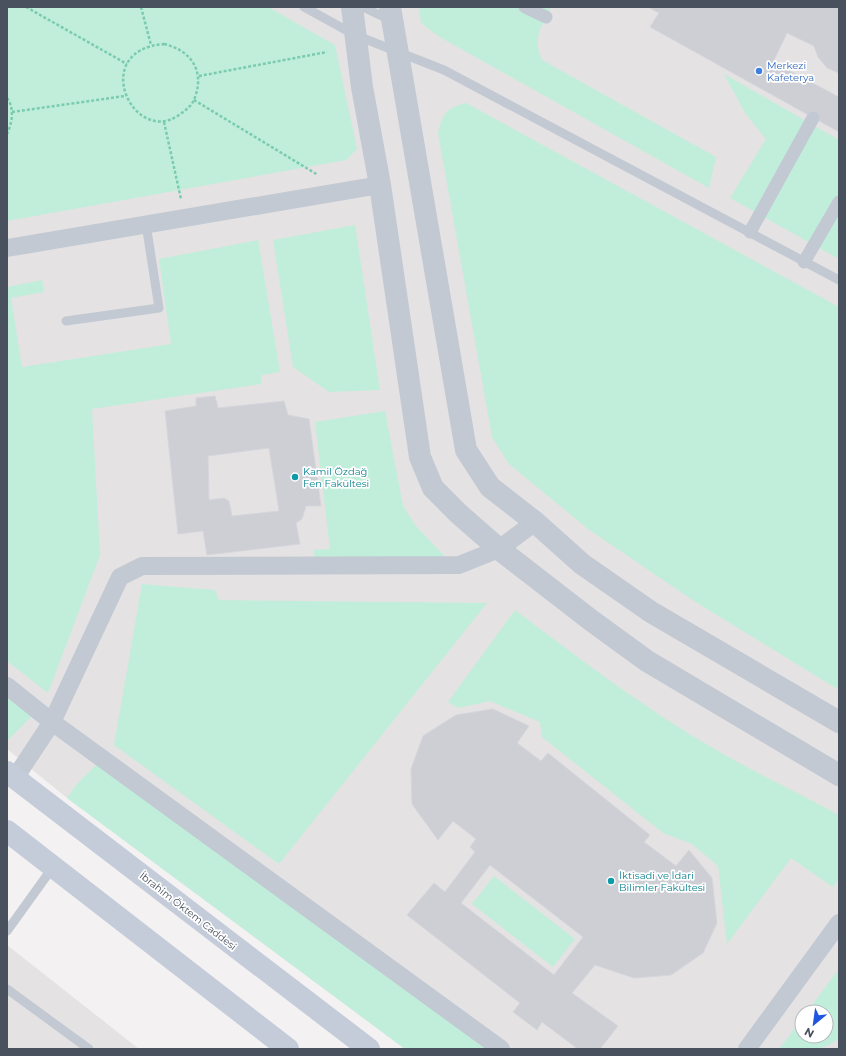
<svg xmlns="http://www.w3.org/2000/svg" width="846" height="1056" viewBox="0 0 846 1056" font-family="Montserrat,sans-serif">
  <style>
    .education { fill: #e4e2e3; fill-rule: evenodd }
    .green { fill: #c1eeda }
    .building { fill: #cecfd5; stroke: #d5d6dc; fill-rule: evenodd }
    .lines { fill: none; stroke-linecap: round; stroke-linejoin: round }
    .path { stroke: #7accb0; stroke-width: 2.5; stroke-dasharray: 3 2; stroke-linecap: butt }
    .service { stroke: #c2c9d2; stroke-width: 9 }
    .pedestrian { stroke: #c2c9d2; stroke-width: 13 }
    .minor { stroke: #c2c9d2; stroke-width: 18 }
    .tertiary { stroke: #c2c9d2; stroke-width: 22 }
    .secondary { stroke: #c4cbd9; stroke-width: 22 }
    .shop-dot { fill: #3f7fe0; stroke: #fff; stroke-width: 1.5 }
    .culture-dot { fill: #0f9aa8; stroke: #fff; stroke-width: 1.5 }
    .labels { text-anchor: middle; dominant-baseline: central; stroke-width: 3.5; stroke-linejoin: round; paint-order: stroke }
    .shop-label { font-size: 10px; fill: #366cbe; stroke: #fff; text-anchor: start }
    .culture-label { font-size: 10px; fill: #0d838f; stroke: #fff; text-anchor: start }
    .street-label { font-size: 10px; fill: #49515e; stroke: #fff }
  </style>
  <rect width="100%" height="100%" fill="#f3f1f1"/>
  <!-- education -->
  <path class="education" d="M 7,7 L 839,7 L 839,1049 L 405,1049 L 67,798 L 7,749 ZM 802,1012 L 826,1012 L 826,1036 L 802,1036 Z
    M 7,945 L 139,1049 L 7,1049 Z"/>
  <!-- green -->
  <path class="green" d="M 7,7 L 268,7 L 335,45 L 357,149 L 346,160 L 7,221 Z
    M 419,7 L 551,7 C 541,28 532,38 542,60 L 716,157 L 709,188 L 438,36 L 421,23 Z
    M 724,74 L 839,140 L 839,259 L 730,198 L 766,139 L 745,113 Z
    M 466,103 L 839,307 L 839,690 L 694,601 L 588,529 L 509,464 L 492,437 L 438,133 C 443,113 445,109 466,103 Z
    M 355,225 L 380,390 L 329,392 L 293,367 L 273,240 Z
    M 258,240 L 280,372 L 262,375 L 261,384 L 92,409 L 100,555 L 48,693 L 7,661 L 7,287 L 42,280 L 44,292 L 11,298 L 22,367 L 171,344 L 159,259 Z
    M 385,411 L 403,506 L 416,526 L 449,561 L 315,564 L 314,550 L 330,549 L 315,422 Z
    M 142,584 L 215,590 L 219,600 L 487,603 L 279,864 L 114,745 Z
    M 515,610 C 580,659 645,709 716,750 C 756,773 798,793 839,815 L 839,878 L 833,887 L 791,858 L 727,944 L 718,866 L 692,844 L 663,833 L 542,737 L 540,722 L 490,701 L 458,708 L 448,702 Z
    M 7,678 L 34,714 L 7,741 Z
    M 99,762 L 122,762 L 495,1049 L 405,1049 L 67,798 L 77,784 Z
    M 494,876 L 575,939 L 553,967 L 472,904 Z
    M 839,969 L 839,1037 C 825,1054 800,1049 779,1049 L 802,1019 L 802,1036 L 826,1036 L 826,1012 L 807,1012 Z"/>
  <!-- building -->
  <path class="building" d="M 648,7 L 839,7 L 839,73 L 827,68 L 818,57 L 814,46 L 787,33 L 773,62 L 839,97 L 839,132 L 650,27 L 659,13 Z
    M 215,396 L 218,408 L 284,401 L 288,415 L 309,419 L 321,506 L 306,506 L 302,519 L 296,523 L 300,544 L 207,555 L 203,531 L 178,534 L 165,411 L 196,406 L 196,398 ZM 269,448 L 279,511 L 232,516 L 229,501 L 224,498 L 209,500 L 208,456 Z
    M 493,709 L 529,726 L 517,743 L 541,761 L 548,753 L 650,835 L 644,842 L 676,866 L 689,850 L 712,878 L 717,923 L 703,953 L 671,975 L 634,978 L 595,965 L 572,993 L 618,1026 L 600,1049 L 578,1049 L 542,1022 L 537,1030 L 513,1012 L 520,1003 L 407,915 L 434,883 L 445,892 L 475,852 L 470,847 L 476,839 L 453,821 L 438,840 L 412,804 L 411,769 L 423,736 L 456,715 ZM 490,865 L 583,937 L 554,975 L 461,903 Z"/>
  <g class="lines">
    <!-- path -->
    <path class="path" d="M 26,7 L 127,64
      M 141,7 L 151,45
      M 164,44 C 190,50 205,70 195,97 C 193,105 186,110 179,115 C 133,147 88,50 164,44 Z
      M 199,76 L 327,52
      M 7,98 C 15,109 12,123 7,134
      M 194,100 L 318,175
      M 12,112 L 125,96
      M 164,122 L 181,199"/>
    <!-- service -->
    <path class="service" d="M 304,7 L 355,35 L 444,70 L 839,280
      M 363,7 L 390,20
      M 66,321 L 159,308 L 146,224
      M 7,931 L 53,867
      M 7,989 L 89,1049"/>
    <!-- pedestrian -->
    <path class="pedestrian" d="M 525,7 L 546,17
      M 750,232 L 813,118
      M 804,262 L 839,202"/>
    <!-- minor -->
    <path class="minor" d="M 7,248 L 380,185
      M 7,686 L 52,722 L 501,1049
      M 15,778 L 52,722 L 120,577 L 142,566 L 459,565 L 499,549 L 535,522
      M 747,1049 L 839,923"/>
    <!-- tertiary -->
    <path class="tertiary" d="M 352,7 L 362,87 L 380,185 L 420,457 L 433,488 L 459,514 L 499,549 L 592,621 L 647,661 L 839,775
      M 390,7 L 466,450 L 490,487 L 535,522 L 582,564 L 651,612 L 839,722"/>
    <!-- secondary -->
    <path class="secondary" d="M 7,772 L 369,1049
      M 7,831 L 288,1049"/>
  </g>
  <!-- markers -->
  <circle class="shop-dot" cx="759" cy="71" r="4"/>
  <g class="culture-dot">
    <circle cx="295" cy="477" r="4"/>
    <circle cx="611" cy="881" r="4"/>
  </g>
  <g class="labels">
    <!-- shop labels -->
    <g class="shop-label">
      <text x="767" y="65">Merkezi<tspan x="767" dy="12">Kafeterya</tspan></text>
    </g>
    <!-- culture labels -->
    <g class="culture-label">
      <text x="303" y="471">Kamil Özdağ<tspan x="303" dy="12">Fen Fakültesi</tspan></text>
      <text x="619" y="875">İktisadi ve İdari<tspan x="619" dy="12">Bilimler Fakültesi</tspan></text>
    </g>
    <!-- street labels -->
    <g class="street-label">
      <text transform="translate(188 911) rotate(38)">İbrahim Öktem Caddesi</text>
    </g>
  </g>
  <!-- border -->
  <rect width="846" height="1056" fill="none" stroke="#49515e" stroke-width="16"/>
  <!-- north arrow -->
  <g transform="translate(814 1024) rotate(209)"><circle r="19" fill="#ffffff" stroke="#b6b9bf"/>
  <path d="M0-3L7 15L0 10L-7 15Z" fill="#1f56df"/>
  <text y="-6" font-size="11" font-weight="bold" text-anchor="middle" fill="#49515e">N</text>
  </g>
</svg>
